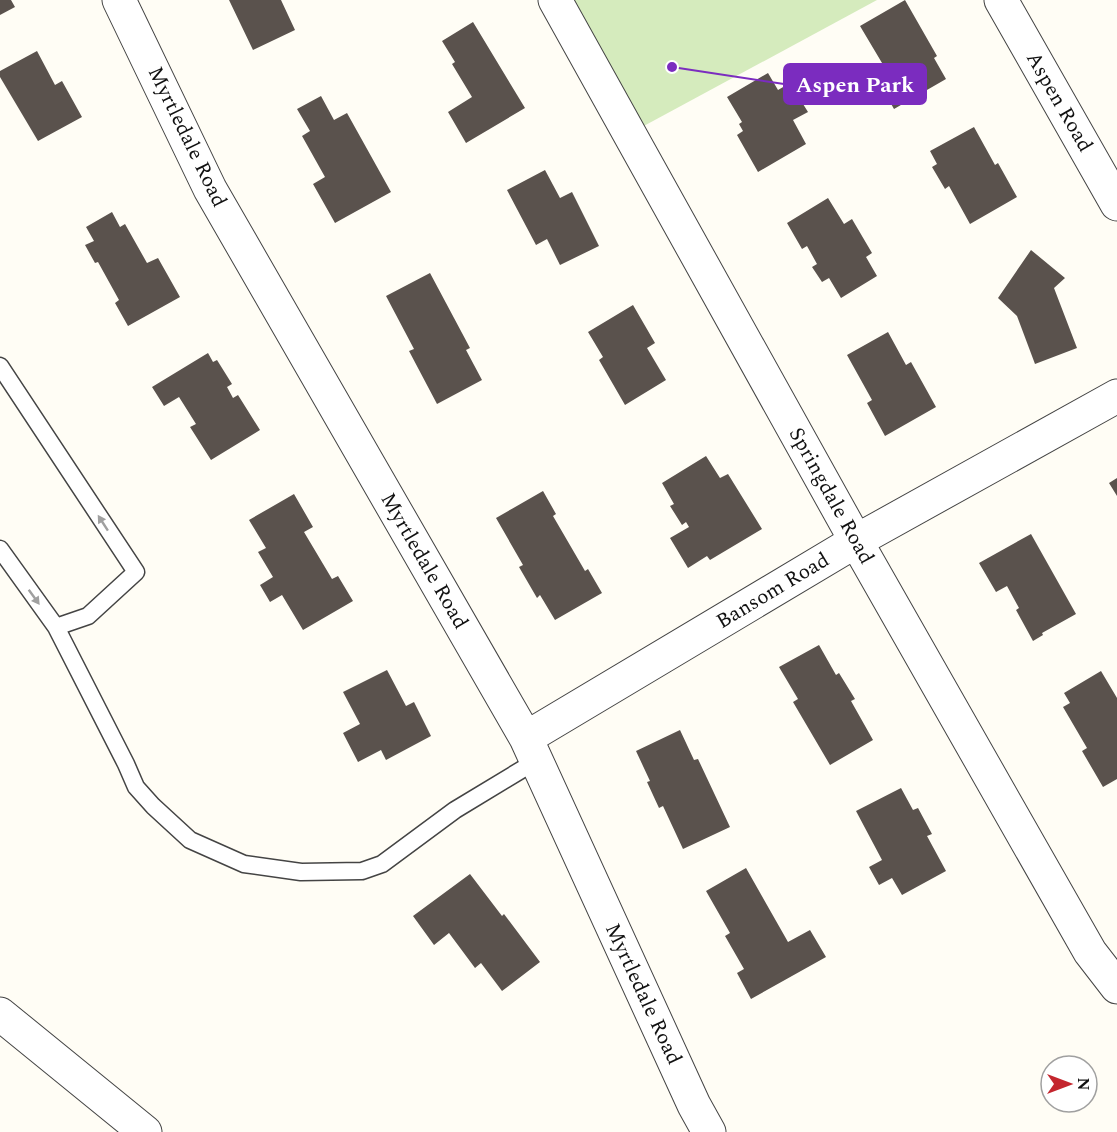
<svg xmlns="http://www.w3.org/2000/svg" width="1117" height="1132" viewBox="0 0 1117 1132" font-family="Spectral,serif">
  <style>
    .green { fill: #d5ebbd }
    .building { fill: #5a524d }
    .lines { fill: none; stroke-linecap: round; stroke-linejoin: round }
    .service-casing { stroke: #444; stroke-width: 19 }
    .minor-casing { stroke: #444; stroke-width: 35 }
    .service { stroke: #fff; stroke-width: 16 }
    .minor { stroke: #fff; stroke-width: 33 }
    .oneway { fill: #a0a0a0 }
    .labels { text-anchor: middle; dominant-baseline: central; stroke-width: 6; stroke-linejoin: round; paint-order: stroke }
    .street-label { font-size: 21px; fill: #111; stroke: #fff }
    .leader { fill: none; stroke: #7b2cbf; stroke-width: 2 }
    .callout-dot { fill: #7b2cbf; stroke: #fff; stroke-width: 2 }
    .callout { fill: #7b2cbf; stroke: #7b2cbf; stroke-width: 2 }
    .callout-label { font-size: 22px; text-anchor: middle; font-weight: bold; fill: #fff }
  </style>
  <rect width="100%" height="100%" fill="#fffdf5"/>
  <!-- green -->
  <path class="green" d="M 551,0 L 877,0 L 629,134 Z"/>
  <!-- building -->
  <path class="building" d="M 0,0 L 11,0 L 15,7 L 0,15 Z
    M 229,0 L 281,0 L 295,30 L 253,50 Z
    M 905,0 L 937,56 L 934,58 L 946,79 L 894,109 L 874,74 L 885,68 L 860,26 Z
    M 473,22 L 525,108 L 466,143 L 448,112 L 472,97 L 452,64 L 455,62 L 442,41 Z
    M 37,51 L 55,85 L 62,81 L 82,117 L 38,141 L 0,77 L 0,71 Z
    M 768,73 L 778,90 L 790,83 L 808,112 L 793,120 L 806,144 L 758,172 L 737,135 L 743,131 L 739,124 L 742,122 L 727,97 Z
    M 321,96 L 334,120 L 347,113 L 391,192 L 335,223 L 313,184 L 325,177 L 302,136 L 310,131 L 297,109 Z
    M 974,127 L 995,165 L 998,163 L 1017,197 L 970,224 L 949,186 L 945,189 L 932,167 L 937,164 L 930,151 Z
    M 545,170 L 560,198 L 572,192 L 599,246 L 560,265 L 547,239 L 536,245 L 507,190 Z
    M 828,198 L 844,224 L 852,219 L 872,253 L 866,257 L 877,276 L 841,298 L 829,278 L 822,282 L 812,267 L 817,264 L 807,246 L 802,249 L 787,223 Z
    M 112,212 L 120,227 L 125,224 L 147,263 L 158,258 L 180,297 L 128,326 L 115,303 L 119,300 L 98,262 L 95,263 L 85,245 L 94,241 L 86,227 Z
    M 1031,250 L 1065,278 L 1054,288 L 1077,348 L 1035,364 L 1017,316 L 998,298 Z
    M 430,273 L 470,348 L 466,350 L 482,380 L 437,404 L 409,351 L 414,349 L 386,296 Z
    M 633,305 L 655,343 L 647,348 L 666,380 L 625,405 L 599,360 L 603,357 L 588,332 Z
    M 888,332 L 906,365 L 911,362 L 936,407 L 885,436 L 867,403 L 872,400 L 847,355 Z
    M 208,353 L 213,362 L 217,360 L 232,384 L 227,387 L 233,398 L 238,395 L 260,430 L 211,460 L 190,427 L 196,424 L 179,397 L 164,406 L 152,387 Z
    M 706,456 L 720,478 L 728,474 L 762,529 L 710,560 L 707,556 L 688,568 L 670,538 L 689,527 L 686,522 L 682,525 L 670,506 L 674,504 L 662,483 Z
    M 1117,478 L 1117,496 L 1109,483 Z
    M 543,491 L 556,514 L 553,516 L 585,571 L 588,569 L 602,593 L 555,620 L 540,595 L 537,598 L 519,567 L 523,565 L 496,518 Z
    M 294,494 L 313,527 L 304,532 L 332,579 L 338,576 L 353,601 L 303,630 L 282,595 L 270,602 L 260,585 L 273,577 L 258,552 L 266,548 L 249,520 Z
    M 1031,534 L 1076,614 L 1042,633 L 1043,635 L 1033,641 L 1016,610 L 1019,608 L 1007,586 L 996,592 L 979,563 Z
    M 819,645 L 836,675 L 839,673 L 855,699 L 851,701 L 873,740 L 830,765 L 793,702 L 798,699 L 779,667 Z
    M 387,670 L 406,706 L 414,702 L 431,736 L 386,760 L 381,750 L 358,762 L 343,733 L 360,724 L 343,692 Z
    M 1101,671 L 1117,698 L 1117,779 L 1103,787 L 1082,751 L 1087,748 L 1063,707 L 1070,703 L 1064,693 Z
    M 680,730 L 694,760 L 698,759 L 730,827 L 683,849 L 663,806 L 659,808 L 647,782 L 650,781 L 636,751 Z
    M 901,788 L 913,810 L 918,808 L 932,834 L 927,836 L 946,871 L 902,895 L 892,878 L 879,885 L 869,867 L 882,860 L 856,811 Z
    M 746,868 L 788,942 L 810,930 L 826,957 L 751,999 L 737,973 L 744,969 L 725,936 L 730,933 L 706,891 Z
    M 470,874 L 502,916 L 504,914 L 540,962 L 502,991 L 481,963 L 475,968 L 449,933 L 434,945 L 413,916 Z"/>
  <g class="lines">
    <defs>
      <path id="service" d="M 0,366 L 136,572 L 88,616 L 56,627 L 0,549
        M 56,627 L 126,764 L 136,787 L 153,806 L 190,840 L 244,864 L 301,872 L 362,871 L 382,864 L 455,810 L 536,761"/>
      <path id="minor" d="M 119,0 L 210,189 L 526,738 L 694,1105 L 709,1132
        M 555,0 L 856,541 L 1090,952 L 1117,987
        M 1001,0 L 1117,204
        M 526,738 L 856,541 L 1117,396
        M 0,1014 L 145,1132"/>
    </defs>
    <!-- service casing -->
    <use href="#service" class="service-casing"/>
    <!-- minor casing -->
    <use href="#minor" class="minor-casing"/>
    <!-- service -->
    <use href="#service" class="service"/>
    <!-- minor -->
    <use href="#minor" class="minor"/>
  </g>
  <!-- one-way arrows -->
  <defs><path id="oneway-solid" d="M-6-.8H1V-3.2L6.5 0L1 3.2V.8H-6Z" transform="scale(1.5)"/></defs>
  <g class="oneway">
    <use href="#oneway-solid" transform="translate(103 523) rotate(-123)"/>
    <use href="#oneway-solid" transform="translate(34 597) rotate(54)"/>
  </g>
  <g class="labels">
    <!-- street labels -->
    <g class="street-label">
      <text transform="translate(1059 102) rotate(60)">Aspen Road</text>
      <text transform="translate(187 137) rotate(64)">Myrtledale Road</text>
      <text transform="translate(831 496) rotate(61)">Springdale Road</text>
      <text transform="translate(424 561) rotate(60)">Myrtledale Road</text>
      <text transform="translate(773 591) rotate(-31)">Bansom Road</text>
      <text transform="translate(643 994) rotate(65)">Myrtledale Road</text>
    </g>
  </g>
  <!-- callouts -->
  <path class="leader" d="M672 67L784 84"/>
  <circle class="callout-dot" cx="672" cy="67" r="6"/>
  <rect class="callout" x="784" y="64" width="142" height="40" rx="6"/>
  <g class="callout-label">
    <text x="855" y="92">Aspen Park</text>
  </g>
  <!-- north arrow -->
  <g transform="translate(1069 1084) rotate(90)"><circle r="28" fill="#ffffff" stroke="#a0a0a0" stroke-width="1.5"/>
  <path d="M0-4.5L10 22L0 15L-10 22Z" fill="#c4262e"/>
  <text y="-9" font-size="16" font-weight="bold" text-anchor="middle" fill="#111111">N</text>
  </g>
</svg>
